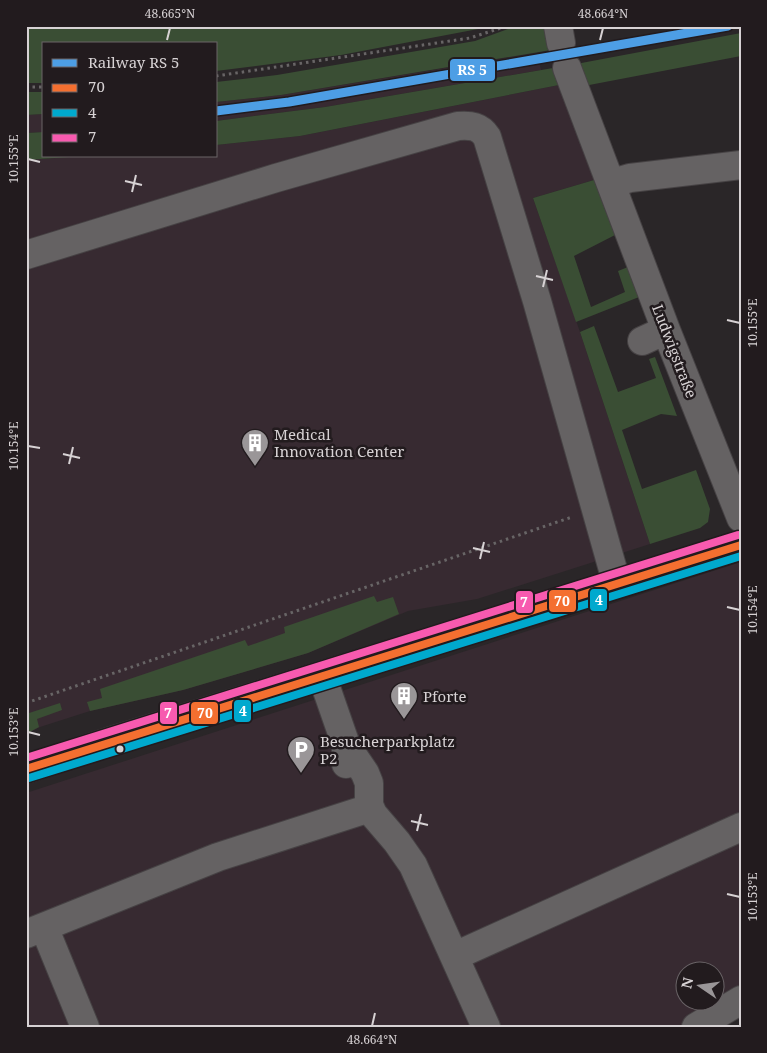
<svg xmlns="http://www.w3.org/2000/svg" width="767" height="1053" viewBox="0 0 767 1053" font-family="'Noto Serif',serif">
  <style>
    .built { fill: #372a31; fill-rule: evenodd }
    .green { fill: #3a4e34 }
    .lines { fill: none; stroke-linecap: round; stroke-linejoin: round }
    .minor-casing { stroke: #464244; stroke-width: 30 }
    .major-casing { stroke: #464244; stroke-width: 30 }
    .path { stroke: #686566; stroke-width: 3; stroke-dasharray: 2.5 4; stroke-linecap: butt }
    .minor { stroke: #656263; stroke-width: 28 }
    .major { stroke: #695e64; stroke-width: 28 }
    .bus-1-casing { stroke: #221b1e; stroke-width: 11 }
    .bus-2-casing { stroke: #221b1e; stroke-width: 11 }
    .bus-3-casing { stroke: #221b1e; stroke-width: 11 }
    .bus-1 { stroke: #f46f30; stroke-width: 8 }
    .bus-2 { stroke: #00a9ce; stroke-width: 8 }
    .bus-3 { stroke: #f75aaf; stroke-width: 8 }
    .rail-1-casing { stroke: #221b1e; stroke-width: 12 }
    .rail-1 { stroke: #4d9ee5; stroke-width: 9 }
    .ticks { fill: none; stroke: #d7d2d4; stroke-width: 2 }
    .bus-dot { fill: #d7d2d4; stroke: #221b1e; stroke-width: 2 }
    .labels { text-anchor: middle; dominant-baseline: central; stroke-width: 5; stroke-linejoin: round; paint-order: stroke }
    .street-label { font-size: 15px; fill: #d7d2d4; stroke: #221b1e }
    .poi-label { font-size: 15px; fill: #d7d2d4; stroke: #221b1e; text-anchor: start }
    .line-badge { stroke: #221b1e; stroke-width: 2 }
    .badge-label { font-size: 14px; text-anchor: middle; font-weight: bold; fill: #fff }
    .neatline { fill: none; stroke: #d7d2d4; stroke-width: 2 }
    .ticks-label { font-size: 12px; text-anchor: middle; fill: #d7d2d4 }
  </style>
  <rect width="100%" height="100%" fill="#2a2628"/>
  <!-- built -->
  <path class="built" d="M 537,53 L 541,70 L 325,107 L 216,121 L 216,102 L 281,95 Z
    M 559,85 L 594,180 L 533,198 L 580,332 L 650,544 L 477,599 L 408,611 L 308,653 L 183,690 L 90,711 L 40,727 L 26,734 L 26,160 L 84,156 L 216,156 L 216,145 L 300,136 Z
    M 44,114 L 44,132 L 26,133 L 26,115 Z
    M 741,562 L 741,1012 L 717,1027 L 26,1027 L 26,793 ZM 684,970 L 714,970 L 714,1000 L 684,1000 Z"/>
  <!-- green -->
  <path class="green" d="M 26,26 L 494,26 L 341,55 L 216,71 L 216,44 L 44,44 L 44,83 L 26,83 Z
    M 516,26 L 549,26 L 551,50 L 281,95 L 216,102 L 216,82 L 277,75 L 475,41 Z
    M 741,33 L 741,56 L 584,86 L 576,64 Z
    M 553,68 L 559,85 L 300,136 L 216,145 L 216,121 L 325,107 Z
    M 26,92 L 44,92 L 44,114 L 26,115 Z
    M 44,132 L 44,156 L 84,156 L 26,160 L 26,133 Z
    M 594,180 L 615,235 L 574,256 L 591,307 L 625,292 L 618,271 L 628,267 L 639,297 L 576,322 L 533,198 Z
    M 594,326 L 618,392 L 656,378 L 649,359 L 655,357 L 677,416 L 661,414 L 622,430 L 642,489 L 696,470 L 710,509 L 708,522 L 700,528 L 650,544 L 580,332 Z
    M 374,596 L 377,602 L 393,597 L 399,614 L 308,653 L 183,690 L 90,711 L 87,702 L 102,698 L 100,689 L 245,640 L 248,646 L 285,633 L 284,627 Z
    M 60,703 L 62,710 L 37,719 L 39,727 L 26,734 L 26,714 Z"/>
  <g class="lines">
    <defs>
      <path id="minor" d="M 558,26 L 561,43
        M 567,68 L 666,330 L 741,518
        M 613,183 L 630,178 L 741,165
        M 26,255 L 276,178 L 458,126 C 471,125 480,126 487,137 L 537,301 L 617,584
        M 642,341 L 666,330
        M 322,676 L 346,745 L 346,764
        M 346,745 L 365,773 L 369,783 L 369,805 L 373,814 L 397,842 L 413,865 L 486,1027
        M 44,927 L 85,1027
        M 26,934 L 218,857 L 370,808
        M 455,956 L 741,827
        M 696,1027 L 741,1000"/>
      <path id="major" d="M 26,769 L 111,741 L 741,545"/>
    </defs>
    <!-- minor casing -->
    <use href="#minor" class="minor-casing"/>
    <!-- major casing -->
    <use href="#major" class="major-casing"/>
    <!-- path -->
    <path class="path" d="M 216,76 L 470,38 L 507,26
      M 26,87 L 44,87
      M 26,703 L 572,517"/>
    <!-- minor -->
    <use href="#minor" class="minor"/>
    <!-- major -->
    <use href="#major" class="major"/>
    <defs>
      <path id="bus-1" d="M 26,769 L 741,545"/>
      <path id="bus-2" d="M 29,778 L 741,556"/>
      <path id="bus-3" d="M 26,758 L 738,535"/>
    </defs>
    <!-- bus-1 casing -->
    <use href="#bus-1" class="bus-1-casing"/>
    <!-- bus-2 casing -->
    <use href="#bus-2" class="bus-2-casing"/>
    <!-- bus-3 casing -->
    <use href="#bus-3" class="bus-3-casing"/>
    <!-- bus-1 -->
    <use href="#bus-1" class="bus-1"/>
    <!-- bus-2 -->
    <use href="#bus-2" class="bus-2"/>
    <!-- bus-3 -->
    <use href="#bus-3" class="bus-3"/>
    <defs>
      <path id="rail-1" d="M 216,111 L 289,102 L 728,26"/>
    </defs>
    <!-- rail-1 casing -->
    <use href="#rail-1" class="rail-1-casing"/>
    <!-- rail-1 -->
    <use href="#rail-1" class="rail-1"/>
  </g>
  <!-- ticks -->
  <path class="ticks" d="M 167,40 L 170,28M 600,40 L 603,28M 28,159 L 40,162M 125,181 L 142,185M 132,192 L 136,175M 536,276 L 553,280M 543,287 L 547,270M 727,320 L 740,323M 28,446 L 40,448M 63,454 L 80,458M 69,464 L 73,447M 473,548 L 490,552M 480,559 L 484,542M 727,607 L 740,610M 28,732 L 40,735M 411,821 L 428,825M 417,831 L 421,814M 727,894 L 740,897M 372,1026 L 375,1013"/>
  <!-- icons -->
  <defs>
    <symbol id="building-pin" viewBox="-11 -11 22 30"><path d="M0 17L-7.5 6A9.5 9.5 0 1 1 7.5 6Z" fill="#9a9698" stroke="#221b1e"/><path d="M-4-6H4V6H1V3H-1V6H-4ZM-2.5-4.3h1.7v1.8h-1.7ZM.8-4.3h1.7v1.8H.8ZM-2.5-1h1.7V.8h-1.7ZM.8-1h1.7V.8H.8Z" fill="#fff"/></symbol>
    <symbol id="parking-pin" viewBox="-11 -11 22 30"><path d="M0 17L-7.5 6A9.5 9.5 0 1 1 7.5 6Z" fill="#9a9698" stroke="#221b1e"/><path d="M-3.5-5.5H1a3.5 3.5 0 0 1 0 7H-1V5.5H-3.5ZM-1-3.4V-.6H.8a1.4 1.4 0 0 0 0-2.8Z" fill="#fff"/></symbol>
  </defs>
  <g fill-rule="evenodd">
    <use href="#building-pin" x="239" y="427" width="32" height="43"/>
    <use href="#building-pin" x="388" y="680" width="32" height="43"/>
    <use href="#parking-pin" x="285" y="734" width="32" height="43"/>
  </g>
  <!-- markers -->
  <circle class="bus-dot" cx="120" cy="749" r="4.5"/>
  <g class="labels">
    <!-- street labels -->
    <g class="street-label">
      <text transform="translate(675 351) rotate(69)">Ludwigstraße</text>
    </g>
    <!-- poi labels -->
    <g class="poi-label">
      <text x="274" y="434">Medical<tspan x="274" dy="17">Innovation Center</tspan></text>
      <text x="423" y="696">Pforte</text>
      <text x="320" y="741">Besucherparkplatz<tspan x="320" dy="17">P2</tspan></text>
    </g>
  </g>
  <g class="line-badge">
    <rect x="449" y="58" width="47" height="24" rx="5" fill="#4d9ee5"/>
    <rect x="589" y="588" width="19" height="24" rx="5" fill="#00a9ce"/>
    <rect x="548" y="589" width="29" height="24" rx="5" fill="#f46f30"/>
    <rect x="515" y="590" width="19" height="24" rx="5" fill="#f75aaf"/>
    <rect x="233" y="699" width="19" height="24" rx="5" fill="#00a9ce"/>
    <rect x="190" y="701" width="29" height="24" rx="5" fill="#f46f30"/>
    <rect x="159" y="701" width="19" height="24" rx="5" fill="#f75aaf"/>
  </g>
  <g class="badge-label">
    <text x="472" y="75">RS 5</text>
    <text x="599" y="605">4</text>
    <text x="562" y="606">70</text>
    <text x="524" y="607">7</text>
    <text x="243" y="716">4</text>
    <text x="205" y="718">70</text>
    <text x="168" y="718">7</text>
  </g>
  <!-- border -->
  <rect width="767" height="1053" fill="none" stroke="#221b1e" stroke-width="55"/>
  <!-- legend -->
  <rect x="42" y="42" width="175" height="115" fill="#221b1e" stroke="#6a6467"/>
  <rect x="52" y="59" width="25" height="8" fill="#4d9ee5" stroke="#6a6467"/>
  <text x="88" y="68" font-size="15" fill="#d7d2d4">Railway RS 5</text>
  <rect x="52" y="84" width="25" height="8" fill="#f46f30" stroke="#6a6467"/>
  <text x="88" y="92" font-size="15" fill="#d7d2d4">70</text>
  <rect x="52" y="109" width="25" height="8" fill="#00a9ce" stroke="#6a6467"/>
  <text x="88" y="118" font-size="15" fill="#d7d2d4">4</text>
  <rect x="52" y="134" width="25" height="8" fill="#f75aaf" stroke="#6a6467"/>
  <text x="88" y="142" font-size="15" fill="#d7d2d4">7</text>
  <!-- north arrow -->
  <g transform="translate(700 986) rotate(283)"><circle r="24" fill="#221b1e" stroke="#6a6467"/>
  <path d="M0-4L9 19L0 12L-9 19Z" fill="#9a9698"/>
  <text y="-8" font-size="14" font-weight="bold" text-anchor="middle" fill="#d7d2d4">N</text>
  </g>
  <rect x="28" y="28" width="712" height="998" class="neatline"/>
  <g class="ticks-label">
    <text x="170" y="18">48.665°N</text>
    <text x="603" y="18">48.664°N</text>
    <text transform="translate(14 159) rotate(-90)" y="4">10.155°E</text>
    <text transform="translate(753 323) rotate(-90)" y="4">10.155°E</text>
    <text transform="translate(14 446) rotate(-90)" y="4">10.154°E</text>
    <text transform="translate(753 610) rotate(-90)" y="4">10.154°E</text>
    <text transform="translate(14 732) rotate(-90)" y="4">10.153°E</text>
    <text transform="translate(753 897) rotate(-90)" y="4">10.153°E</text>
    <text x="372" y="1044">48.664°N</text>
  </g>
</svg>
